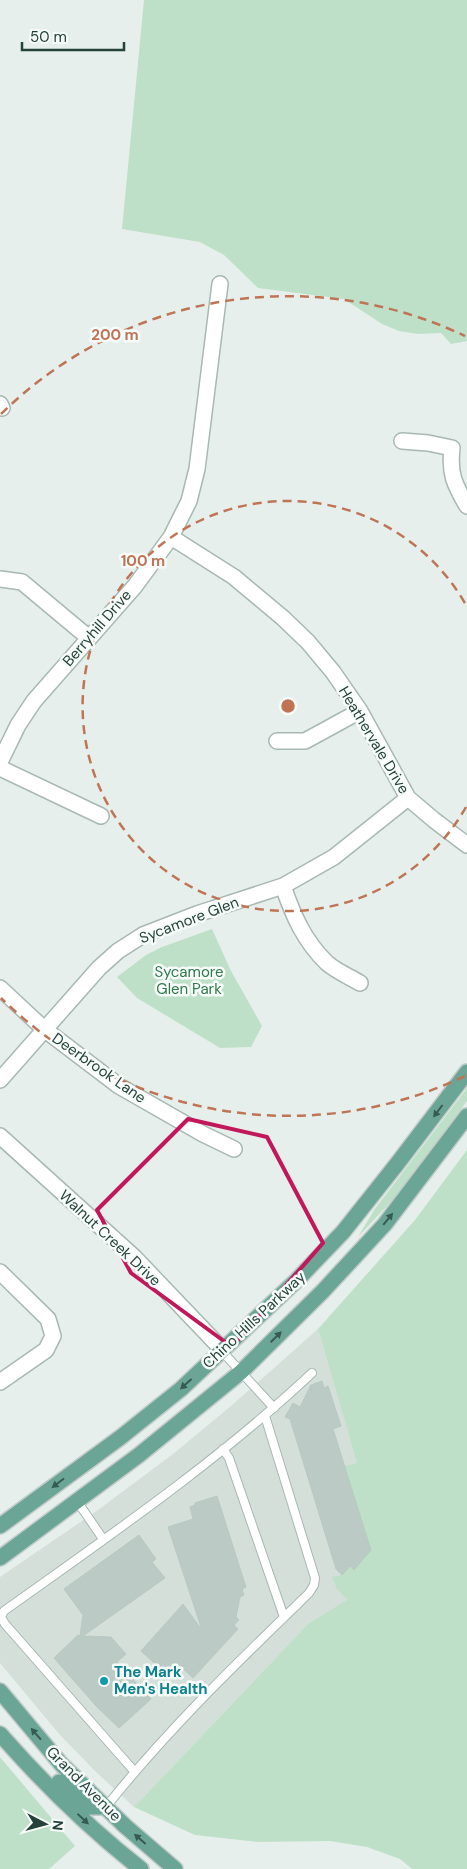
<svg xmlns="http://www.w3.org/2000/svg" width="467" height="1869" viewBox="0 0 467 1869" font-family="'DM Sans',sans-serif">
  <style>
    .built { fill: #d4dfda }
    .green { fill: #bfe0c8 }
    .building { fill: #bbcac4; stroke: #b8c9c2 }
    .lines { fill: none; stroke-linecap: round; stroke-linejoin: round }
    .service-casing { stroke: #a8b8b2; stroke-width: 10 }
    .minor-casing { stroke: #a8b8b2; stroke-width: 18 }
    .primary-casing { stroke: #c2cac8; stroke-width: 18 }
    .service { stroke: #fff; stroke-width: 8 }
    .minor { stroke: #fff; stroke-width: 15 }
    .primary { stroke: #6aa596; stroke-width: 15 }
    .oneway { fill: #365b51 }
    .marked { fill: none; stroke: #c2185b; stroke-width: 4; stroke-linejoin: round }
    .ring { fill: none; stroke: #c07456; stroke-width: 2.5; stroke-dasharray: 9 6 }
    .culture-dot { fill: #0f9aa8; stroke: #f7fbf9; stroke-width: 2 }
    .labels { text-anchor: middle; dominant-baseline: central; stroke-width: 5; stroke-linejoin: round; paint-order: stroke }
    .street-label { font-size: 15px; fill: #24423a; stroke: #f7fbf9 }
    .park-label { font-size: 15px; fill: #2d7a4b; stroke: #f7fbf9 }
    .culture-label { font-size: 15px; font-weight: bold; fill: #0d838f; stroke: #f7fbf9; text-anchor: start }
    .centre { fill: #c07456; stroke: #f7fbf9; stroke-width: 2.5 }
    .ring-label { font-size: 15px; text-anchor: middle; font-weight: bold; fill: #c07456; stroke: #f7fbf9; stroke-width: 5; stroke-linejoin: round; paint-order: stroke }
  </style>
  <rect width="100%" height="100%" fill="#e6efeb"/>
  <!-- built -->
  <path class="built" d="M 318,1329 L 359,1468 L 411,1566 L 308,1624 L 134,1807 L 96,1772 L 60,1735 L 0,1663 L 0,1577 L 98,1510 L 173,1454 L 231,1406 Z"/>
  <!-- green -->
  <path class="green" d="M 144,0 L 467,0 L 467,341 L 451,344 L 441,333 L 418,334 L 399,331 L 382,324 L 344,299 L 258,288 L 224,255 L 200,242 L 122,229 Z
    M 212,929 L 231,971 L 262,1026 L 251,1047 L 220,1048 L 137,998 L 117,977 L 146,955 L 162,947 Z
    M 467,1088 L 467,1101 L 399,1193 L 358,1237 L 374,1210 Z
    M 467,1150 L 467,1869 L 412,1869 L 400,1859 L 367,1847 L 330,1841 L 259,1842 L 195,1835 L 134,1807 L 308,1624 L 347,1600 L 337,1589 L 332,1577 L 342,1575 L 350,1566 L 354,1570 L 371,1550 L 345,1466 L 357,1463 L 318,1329 L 415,1220 Z
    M 0,1757 L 75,1846 L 49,1869 L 0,1869 Z"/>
  <!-- building -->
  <path class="building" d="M 322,1381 L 324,1388 L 328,1386 L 341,1426 L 333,1429 L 371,1550 L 354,1570 L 350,1566 L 342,1575 L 336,1569 L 290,1419 L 285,1417 L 293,1403 L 300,1407 L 311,1385 Z
    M 217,1496 L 246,1587 L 242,1589 L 244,1595 L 240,1597 L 236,1617 L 239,1620 L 234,1625 L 238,1629 L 193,1678 L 179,1665 L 171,1674 L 166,1670 L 164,1672 L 141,1651 L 183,1604 L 202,1630 L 168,1527 L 193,1519 L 190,1507 L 195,1505 L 195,1503 Z
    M 139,1535 L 156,1559 L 152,1562 L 165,1578 L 83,1636 L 111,1637 L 126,1654 L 117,1662 L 151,1699 L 119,1728 L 97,1707 L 54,1658 L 78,1635 L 80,1636 L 83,1615 L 64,1589 Z"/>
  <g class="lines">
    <defs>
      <path id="service" d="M 220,1349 L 274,1408
        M 223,1449 L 229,1458 L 284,1617
        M 77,1501 L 103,1539
        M 134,1771 L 5,1624 L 1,1617 L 4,1611 C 109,1536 217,1462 312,1373
        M 106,1807 C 167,1730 239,1661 309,1593 L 314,1585 L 315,1578 L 265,1416"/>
      <path id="minor" d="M 0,404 L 2,408
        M 402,441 L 428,443 L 452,448 C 449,473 454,484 467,506
        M 171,537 L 234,577 L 283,618 L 308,642 L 333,672 L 360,711 L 408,798 L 434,820 L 467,845
        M 0,579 L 22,582 L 89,638
        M 277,741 L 305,741 L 360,711
        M 0,762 L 18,725 L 34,701 L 135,586 L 171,537 L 189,501 L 197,469 L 220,284
        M 0,768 L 101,816
        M 283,886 C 293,915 304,941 327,963 C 336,971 350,977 360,983
        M 0,988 L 44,1029 L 119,1086 L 203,1134 L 234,1149
        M 0,1080 L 99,968 L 118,951 L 143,935 L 197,914 L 283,886 L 334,857 L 408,798
        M 0,1136 L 134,1257 L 216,1343
        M 0,1272 L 48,1319 L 53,1336 L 46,1350 L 0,1382"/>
      <path id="primary" d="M 0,1526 L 121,1437 L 181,1389 L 296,1281 L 343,1232 L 397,1164 L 467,1072
        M 0,1558 L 139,1455 L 241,1372 L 323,1291 L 385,1224 L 467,1116
        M 0,1691 L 61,1764 L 125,1826 L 175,1869
        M 0,1734 C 43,1783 90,1829 141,1869
        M 59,1782 L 86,1807 L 106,1807"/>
    </defs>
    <!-- service casing -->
    <use href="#service" class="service-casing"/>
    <!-- minor casing -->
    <use href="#minor" class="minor-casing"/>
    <!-- primary casing -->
    <use href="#primary" class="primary-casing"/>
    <!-- service -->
    <use href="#service" class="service"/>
    <!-- minor -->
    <use href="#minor" class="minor"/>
    <!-- primary -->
    <use href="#primary" class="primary"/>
  </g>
  <!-- one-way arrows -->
  <defs><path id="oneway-solid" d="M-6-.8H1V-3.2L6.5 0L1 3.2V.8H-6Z" transform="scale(1.25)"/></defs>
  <g class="oneway">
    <use href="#oneway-solid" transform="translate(438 1111) rotate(127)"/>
    <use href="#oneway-solid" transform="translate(388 1219) rotate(-51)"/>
    <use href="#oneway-solid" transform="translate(276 1337) rotate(-44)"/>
    <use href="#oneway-solid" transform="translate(186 1384) rotate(138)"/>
    <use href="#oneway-solid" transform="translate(58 1483) rotate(143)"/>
    <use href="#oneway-solid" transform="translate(36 1734) rotate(-131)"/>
    <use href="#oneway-solid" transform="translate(83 1819) rotate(43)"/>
    <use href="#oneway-solid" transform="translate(140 1839) rotate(-139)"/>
  </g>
  <!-- marked area -->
  <path class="marked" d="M 188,1119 L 267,1137 L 323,1243 L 232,1347 L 131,1273 L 97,1210 Z"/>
  <!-- distance rings -->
  <g class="ring">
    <path d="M466 807A205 205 0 1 1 466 605"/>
    <path d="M465 1076A410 410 0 0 1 1 998M1 414A410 410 0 0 1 465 336"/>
  </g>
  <!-- markers -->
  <circle class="culture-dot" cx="104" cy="1681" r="5"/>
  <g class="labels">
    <!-- street labels -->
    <g class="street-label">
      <text transform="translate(97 628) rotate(-49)">Berryhill Drive</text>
      <text transform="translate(374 740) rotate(59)">Heathervale Drive</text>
      <text transform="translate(189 920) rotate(-21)">Sycamore Glen</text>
      <text transform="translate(99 1068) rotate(35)">Deerbrook Lane</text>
      <text transform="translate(110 1238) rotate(43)">Walnut Creek Drive</text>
      <text transform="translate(254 1320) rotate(-43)">Chino Hills Parkway</text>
      <text transform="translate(84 1784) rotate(45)">Grand Avenue</text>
    </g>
    <!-- park labels -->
    <g class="park-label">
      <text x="189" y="972">Sycamore<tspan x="189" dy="17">Glen Park</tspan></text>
    </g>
    <!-- culture labels -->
    <g class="culture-label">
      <text x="114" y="1672">The Mark<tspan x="114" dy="17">Men's Health</tspan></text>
    </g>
  </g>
  <circle cx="288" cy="706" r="8" class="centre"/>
  <g class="ring-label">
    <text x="115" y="340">200 m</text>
    <text x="143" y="566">100 m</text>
  </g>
  <!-- north arrow -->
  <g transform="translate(45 1824) rotate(96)" stroke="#f7fbf9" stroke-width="4" paint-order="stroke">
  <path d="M0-4L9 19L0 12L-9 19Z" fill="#24423a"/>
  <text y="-8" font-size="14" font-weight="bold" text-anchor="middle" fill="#24423a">N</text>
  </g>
  <!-- scale -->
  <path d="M22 42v8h102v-8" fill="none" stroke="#24423a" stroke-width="2.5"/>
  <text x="30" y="42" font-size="15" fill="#24423a" stroke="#f7fbf9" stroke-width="4" paint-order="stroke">50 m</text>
</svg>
